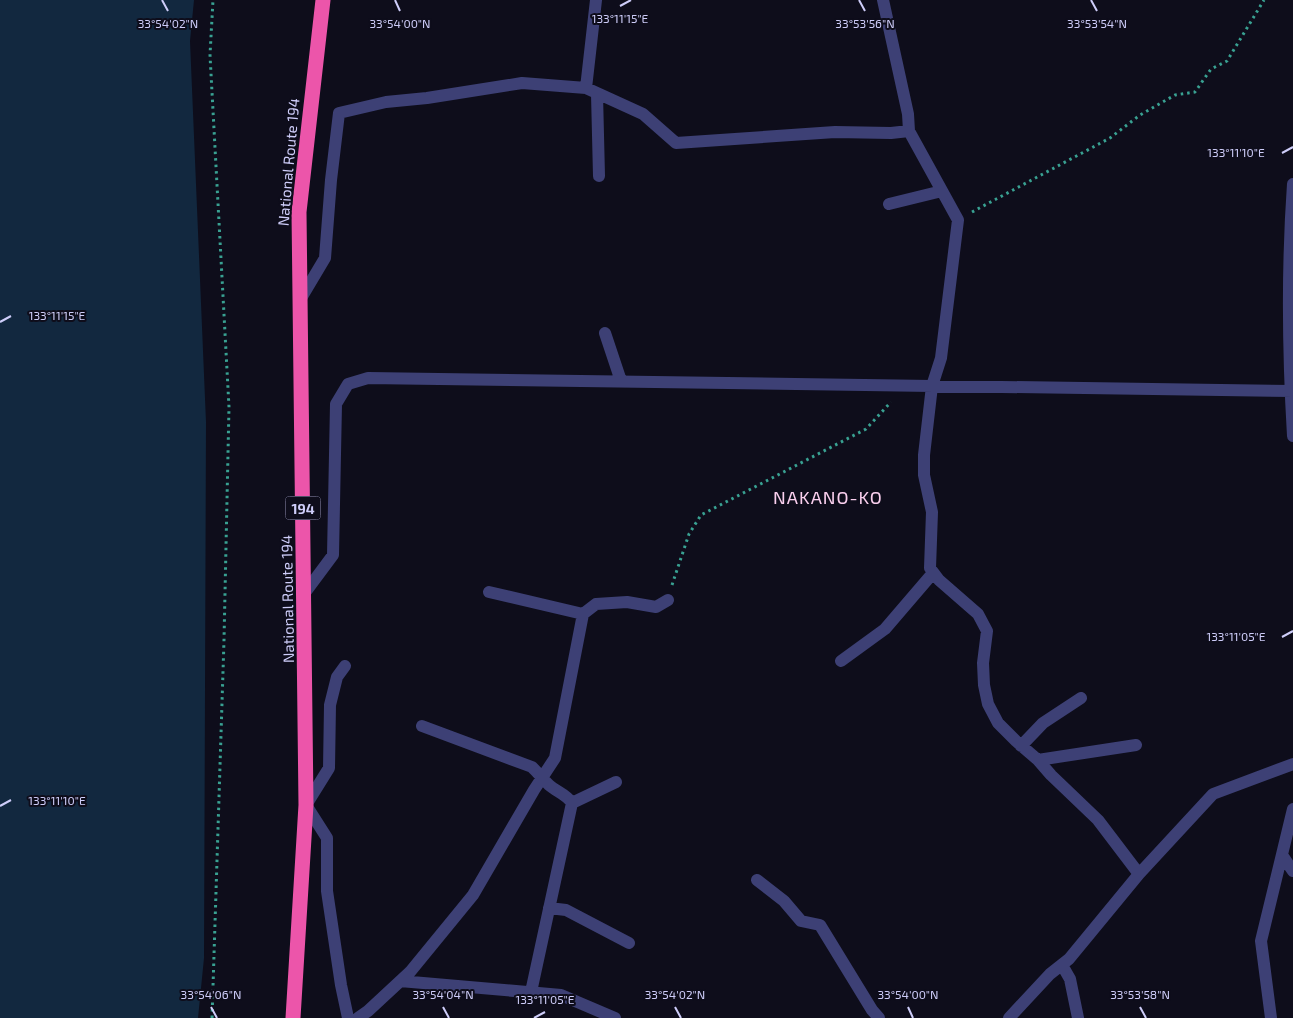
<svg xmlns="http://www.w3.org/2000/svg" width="1293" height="1018" viewBox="0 0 1293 1018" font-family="'Exo 2',sans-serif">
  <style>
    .water { fill: #12283f }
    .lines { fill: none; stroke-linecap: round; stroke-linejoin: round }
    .path { stroke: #39a192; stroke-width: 3; stroke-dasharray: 2.5 4; stroke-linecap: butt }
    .minor { stroke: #3d4075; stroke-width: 12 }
    .highway { stroke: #ec55aa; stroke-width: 15 }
    .ticks { fill: none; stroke: #cecdf9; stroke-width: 2 }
    .labels { text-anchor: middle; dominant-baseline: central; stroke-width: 4; stroke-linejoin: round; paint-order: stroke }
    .shield { fill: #0e0d1b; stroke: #9493b6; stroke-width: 1 }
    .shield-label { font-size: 14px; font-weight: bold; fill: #cecdf9 }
    .street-label { font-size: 15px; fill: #cecdf9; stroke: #0e0d1b }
    .quarter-label { font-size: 18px; letter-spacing: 1px; fill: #facfee; stroke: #0e0d1b }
    .ticks-label { font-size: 12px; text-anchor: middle; fill: #cecdf9; stroke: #0e0d1b; stroke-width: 4; stroke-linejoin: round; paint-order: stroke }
  </style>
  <rect width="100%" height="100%" fill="#0e0d1b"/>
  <!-- water -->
  <path class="water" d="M 0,0 L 194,0 L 190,41 L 206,422 L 204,958 L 198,1018 L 0,1018 Z"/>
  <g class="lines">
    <!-- path -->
    <path class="path" d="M 972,212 L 1110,138 L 1140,115 L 1175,95 L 1195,92 L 1211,69 L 1227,61 L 1264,0
      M 672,585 L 689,534 L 701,515 L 866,429 L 891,402
      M 212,1018 L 224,640 L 229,407 L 210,55 L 213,0"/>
    <!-- minor -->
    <path class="minor" d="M 883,0 L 908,114 L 909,131 L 958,220 L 941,358 L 932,386 L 924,455 L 924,475 L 932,512 L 930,568 L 939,580 L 978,614 L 987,631 L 983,663 L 984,685 L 988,704 L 998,723 L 1016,741 L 1038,760 L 1051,775 L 1098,820 L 1139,874
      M 586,88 L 596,0
      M 597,94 L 599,176
      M 1293,184 C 1287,268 1288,352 1293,436
      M 889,204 L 942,191
      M 300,300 L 325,258 L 331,180 L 339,113 L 386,102 L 427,98 L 522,83 L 586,88 L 643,114 L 676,143 L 835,132 L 891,133 L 909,131
      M 605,333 L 621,381
      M 304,594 L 333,555 L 336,404 L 348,384 L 368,378 L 1293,391
      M 583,614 L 596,604 L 627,602 L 656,607 L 668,600
      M 841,661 L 885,629 L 933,573
      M 345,666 L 337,677 L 330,705 L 329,768 L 306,805 L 327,838 L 327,891 L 341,985 L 348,1018
      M 422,726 L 532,767 C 538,773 543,779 549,785 C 557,792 566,794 572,803 L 531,992
      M 1021,746 L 1043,723 L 1081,698
      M 1038,760 L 1136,745
      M 572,803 L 616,782
      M 1282,855 L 1293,871
      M 757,880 L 784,901 L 801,921 L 820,925 L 872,1010 L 879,1018
      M 549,908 L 566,910 L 629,943
      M 1062,965 L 1070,979 L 1078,1018
      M 400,981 L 561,995 L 615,1018
      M 358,1018 L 368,1011 L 410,972 L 473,895 L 534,790 L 555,758 L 583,614 L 489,592
      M 1009,1018 L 1050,974 L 1069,959 L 1139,874 L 1213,794 L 1293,764
      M 1271,1018 L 1261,941 L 1293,809"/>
    <!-- highway -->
    <path class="highway" d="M 293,1018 L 306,805 L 299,212 L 323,0"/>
  </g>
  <!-- ticks -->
  <path class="ticks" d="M 162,0 L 168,11M 395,0 L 400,11M 859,0 L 865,11M 1091,0 L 1097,11M 620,6 L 631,0M 1282,153 L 1293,147M 0,322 L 11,316M 1282,637 L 1293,631M 0,806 L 11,800M 211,1007 L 217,1018M 443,1007 L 449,1018M 675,1007 L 681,1018M 908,1007 L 913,1018M 1140,1007 L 1146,1018M 534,1018 L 545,1012"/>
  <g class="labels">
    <!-- shield labels -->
    <rect class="shield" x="285.5" y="496.5" width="35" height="23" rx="4"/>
    <g class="shield-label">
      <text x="303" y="508">194</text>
    </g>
    <!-- street labels -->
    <g class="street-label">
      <text transform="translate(288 162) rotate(-85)">National Route 194</text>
      <text transform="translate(287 599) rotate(-91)">National Route 194</text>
    </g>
    <!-- quarter labels -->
    <g class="quarter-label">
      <text x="828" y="497">NAKANO-KO</text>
    </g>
  </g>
  <g class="ticks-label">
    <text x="620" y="23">133°11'15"E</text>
    <text x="168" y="28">33°54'02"N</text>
    <text x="400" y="28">33°54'00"N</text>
    <text x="865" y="28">33°53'56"N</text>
    <text x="1097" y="28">33°53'54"N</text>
    <text x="1236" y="157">133°11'10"E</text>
    <text x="57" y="320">133°11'15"E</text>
    <text x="1236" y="641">133°11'05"E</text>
    <text x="57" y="805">133°11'10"E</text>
    <text x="211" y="999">33°54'06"N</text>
    <text x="443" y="999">33°54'04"N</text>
    <text x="675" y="999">33°54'02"N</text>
    <text x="908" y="999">33°54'00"N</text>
    <text x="1140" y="999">33°53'58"N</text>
    <text x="545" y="1004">133°11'05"E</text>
  </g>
</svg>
